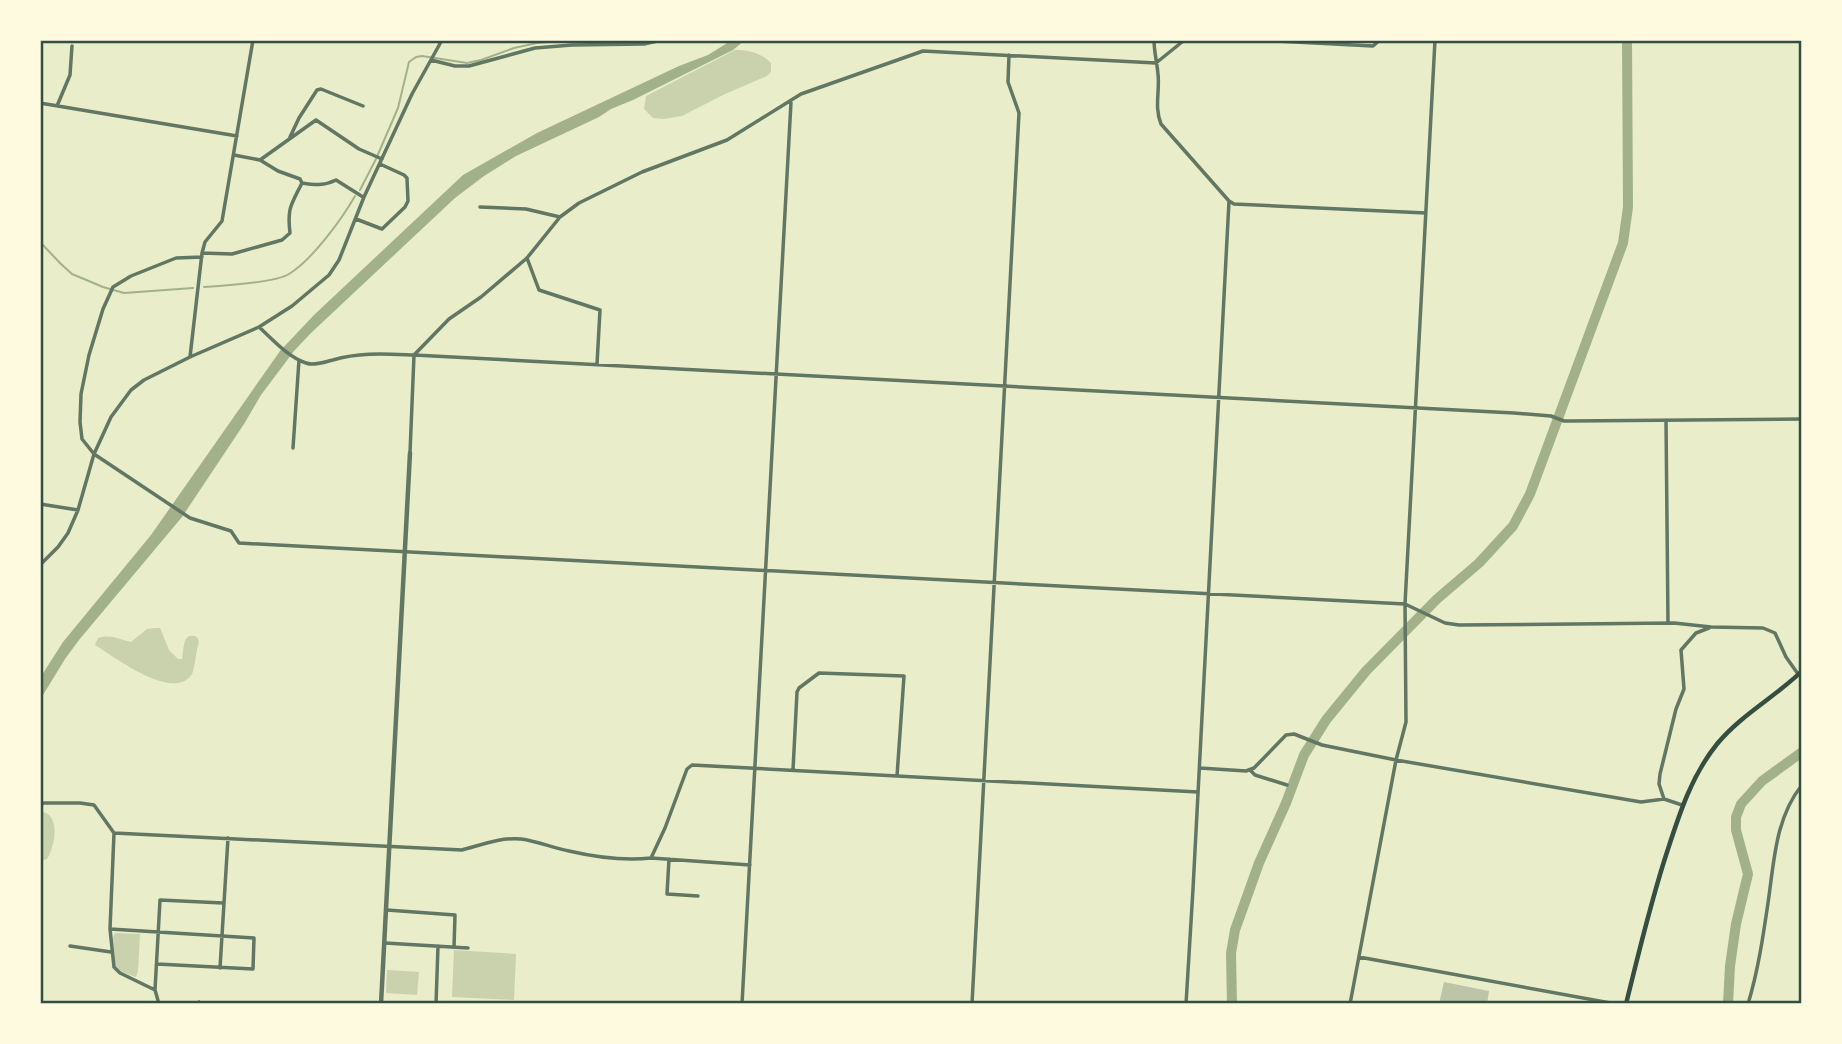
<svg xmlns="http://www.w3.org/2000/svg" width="1842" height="1044" viewBox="0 0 1842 1044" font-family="Raleway,sans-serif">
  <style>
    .green { fill: #cad2ad }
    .water { fill: #a3b18a }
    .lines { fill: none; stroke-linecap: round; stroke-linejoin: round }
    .stream { stroke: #a3b18a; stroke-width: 2 }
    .river { stroke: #a3b18a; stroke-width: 10 }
    .building { fill: #bcc5a7 }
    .minor { stroke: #617663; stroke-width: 3.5 }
    .tertiary { stroke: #617663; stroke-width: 4.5 }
    .secondary { stroke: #344e41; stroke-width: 4.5 }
    .neatline { fill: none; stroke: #344e41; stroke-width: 2.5 }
  </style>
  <rect width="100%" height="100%" fill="#e9edc9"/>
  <!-- green -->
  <path class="green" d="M 735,50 C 749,50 761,53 771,63 L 771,72 L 767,76 L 725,94 L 682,116 L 664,119 L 653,118 L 644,109 L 646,96 Z
    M 156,628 L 160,628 L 169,650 L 178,659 L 182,659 C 184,650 182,631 197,637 L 199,642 C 196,650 195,668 192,674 C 174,703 113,656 95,645 L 98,638 C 112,634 117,639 131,642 L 147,629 Z
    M 40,810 C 43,812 47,813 50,816 C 59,827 53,849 47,859 L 40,861 Z
    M 115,933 L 140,934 L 138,971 L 136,977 L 122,972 L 115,965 L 113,937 Z
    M 454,950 L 516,954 L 514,1000 L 452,997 Z
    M 387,970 L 419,972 L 417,995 L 386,993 Z"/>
  <!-- water -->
  <path class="water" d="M 732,40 L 745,40 L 733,50 L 633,100 L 611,109 L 599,117 L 516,156 L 484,176 L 455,198 L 311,333 L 294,351 L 261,395 L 244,424 L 182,517 L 79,640 L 65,659 L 40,700 L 40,678 L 63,642 L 151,535 L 280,351 L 314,315 L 463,175 L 537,133 L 679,66 L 708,55 Z"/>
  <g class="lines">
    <!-- stream -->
    <path class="stream" d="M 360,190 L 376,159 L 398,108 L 409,62 L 416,57 L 422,56 L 467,63 L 481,60 L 514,48 L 537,43 L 574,40
      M 40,242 L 61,264 L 72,274 L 103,287 L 124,293 L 193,288
      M 204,287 C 220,286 277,282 289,274 C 312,260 342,219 355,196"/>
    <!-- river -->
    <path class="river" d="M 1232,1004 L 1231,953 L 1235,930 L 1259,863 L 1286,803 L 1304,755 L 1326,720 L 1366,671 L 1437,599 L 1479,563 L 1513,526 L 1530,494 L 1623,243 L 1628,207 L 1627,40
      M 1728,1004 L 1730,966 L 1736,924 L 1748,874 L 1736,830 L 1736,817 L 1741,804 L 1762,781 L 1802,752"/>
  </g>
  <!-- building -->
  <path class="building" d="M 1444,982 L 1489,991 L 1487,1004 L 1439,1004 Z"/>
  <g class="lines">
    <!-- minor -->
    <path class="minor" d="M 1154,40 C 1154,52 1157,62 1158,74 C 1160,91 1154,107 1161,124 L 1229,201 L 1234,204 L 1426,213
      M 1253,40 L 1373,46 L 1380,40
      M 431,60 L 455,66 L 469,66 L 535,48 L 572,45 L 644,44 L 662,40
      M 40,103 L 237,136
      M 57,106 L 70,75 L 72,46
      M 290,137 L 299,118 L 317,90 L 321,89 L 363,106
      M 260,160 L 316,120 L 359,149 L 382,159
      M 302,183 C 315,185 324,186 336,180 L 363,197
      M 480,207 L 526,209 L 560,217
      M 356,219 L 382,229 L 405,207 L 408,201 L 407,178 L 404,175 L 380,164
      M 202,253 L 232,254 L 282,240 L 290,233 C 287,208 291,205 302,183 L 300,179 L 278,171 L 260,160 L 234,155
      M 202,257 L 176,258 L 131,276 L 113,287 L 103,309 L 89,355 L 81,394 L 80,422 L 82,439 L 94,454 L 190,518 L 231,531 L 239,543 L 1405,604 L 1445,623 L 1459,625 L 1674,623 L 1711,627 L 1763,628 L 1775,633 L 1786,657 L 1798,674
      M 527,258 L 539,290 L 600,310 L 597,364
      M 259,327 C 272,339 288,357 306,363 C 314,366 324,362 333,360 C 360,352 386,354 414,355 L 1514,413 L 1551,416 L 1564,421 L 1570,421 L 1802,419
      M 190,357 L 202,253 L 205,242 L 222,221 L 253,40
      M 1666,420 L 1668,623
      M 293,448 L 299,360
      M 410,453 L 414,355 L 449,319 L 481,297 L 527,258 L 560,217 L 579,203 L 642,172 L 727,140 L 801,94 L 923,51 L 1156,63 L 1182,42 L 1187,40
      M 40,504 L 78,510
      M 40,565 L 58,547 L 68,533 L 78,510 L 94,454 L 111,417 L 131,390 L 144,380 L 190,357 L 259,327 L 292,306 L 329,275 L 339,260 L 364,197 L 412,94 L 442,40
      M 1200,768 L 1246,771 L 1254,768 L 1286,735 L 1294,734 L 1322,745 L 1396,760 L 1641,802 L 1664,799 L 1682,805
      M 793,770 L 797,692 L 799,688 L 819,673 L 904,676 L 897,776
      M 1250,770 L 1255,775 L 1287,785
      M 1664,799 L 1659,784 L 1660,774 L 1676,709 L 1684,689 L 1681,650 L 1696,633 L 1709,628
      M 40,805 L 44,803 L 80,803 L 94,805 L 114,833 L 110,929 L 114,967 L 120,973 L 155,990 L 159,1004
      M 114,833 L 462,850 C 481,845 501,837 521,839 C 537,841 553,848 569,851 C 595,857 625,861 651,858 L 750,865
      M 651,858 L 665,828 L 687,769 L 692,765 L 1198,792
      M 669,859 L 667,894 L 698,896
      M 387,910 L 455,915 L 454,947
      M 110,929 L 254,938 L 253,969 L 157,964
      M 385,943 L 468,948
      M 70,946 L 111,952
      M 1359,957 L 1616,1004
      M 220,968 L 228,838
      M 155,990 L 160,900 L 223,903
      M 199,1004 L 199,1002
      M 436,1004 L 438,946
      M 742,1004 L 791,102
      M 972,1004 L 1019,113 L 1008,82 L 1009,55
      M 1186,1004 L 1193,889 L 1229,201
      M 1350,1004 L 1396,760 L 1406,722 L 1405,604 L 1435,40
      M 1748,1004 C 1758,971 1763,937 1768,903 C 1774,863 1775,818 1802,785"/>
    <!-- tertiary -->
    <path class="tertiary" d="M 381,1004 L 410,453"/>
    <!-- secondary -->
    <path class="secondary" d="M 1626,1004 C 1639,952 1651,900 1668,849 C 1680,812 1692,775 1717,744 C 1741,715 1775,697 1802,671"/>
  </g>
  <!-- border -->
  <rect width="1842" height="1044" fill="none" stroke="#fefae0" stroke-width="84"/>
  <rect x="42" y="42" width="1758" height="960" class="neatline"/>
</svg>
